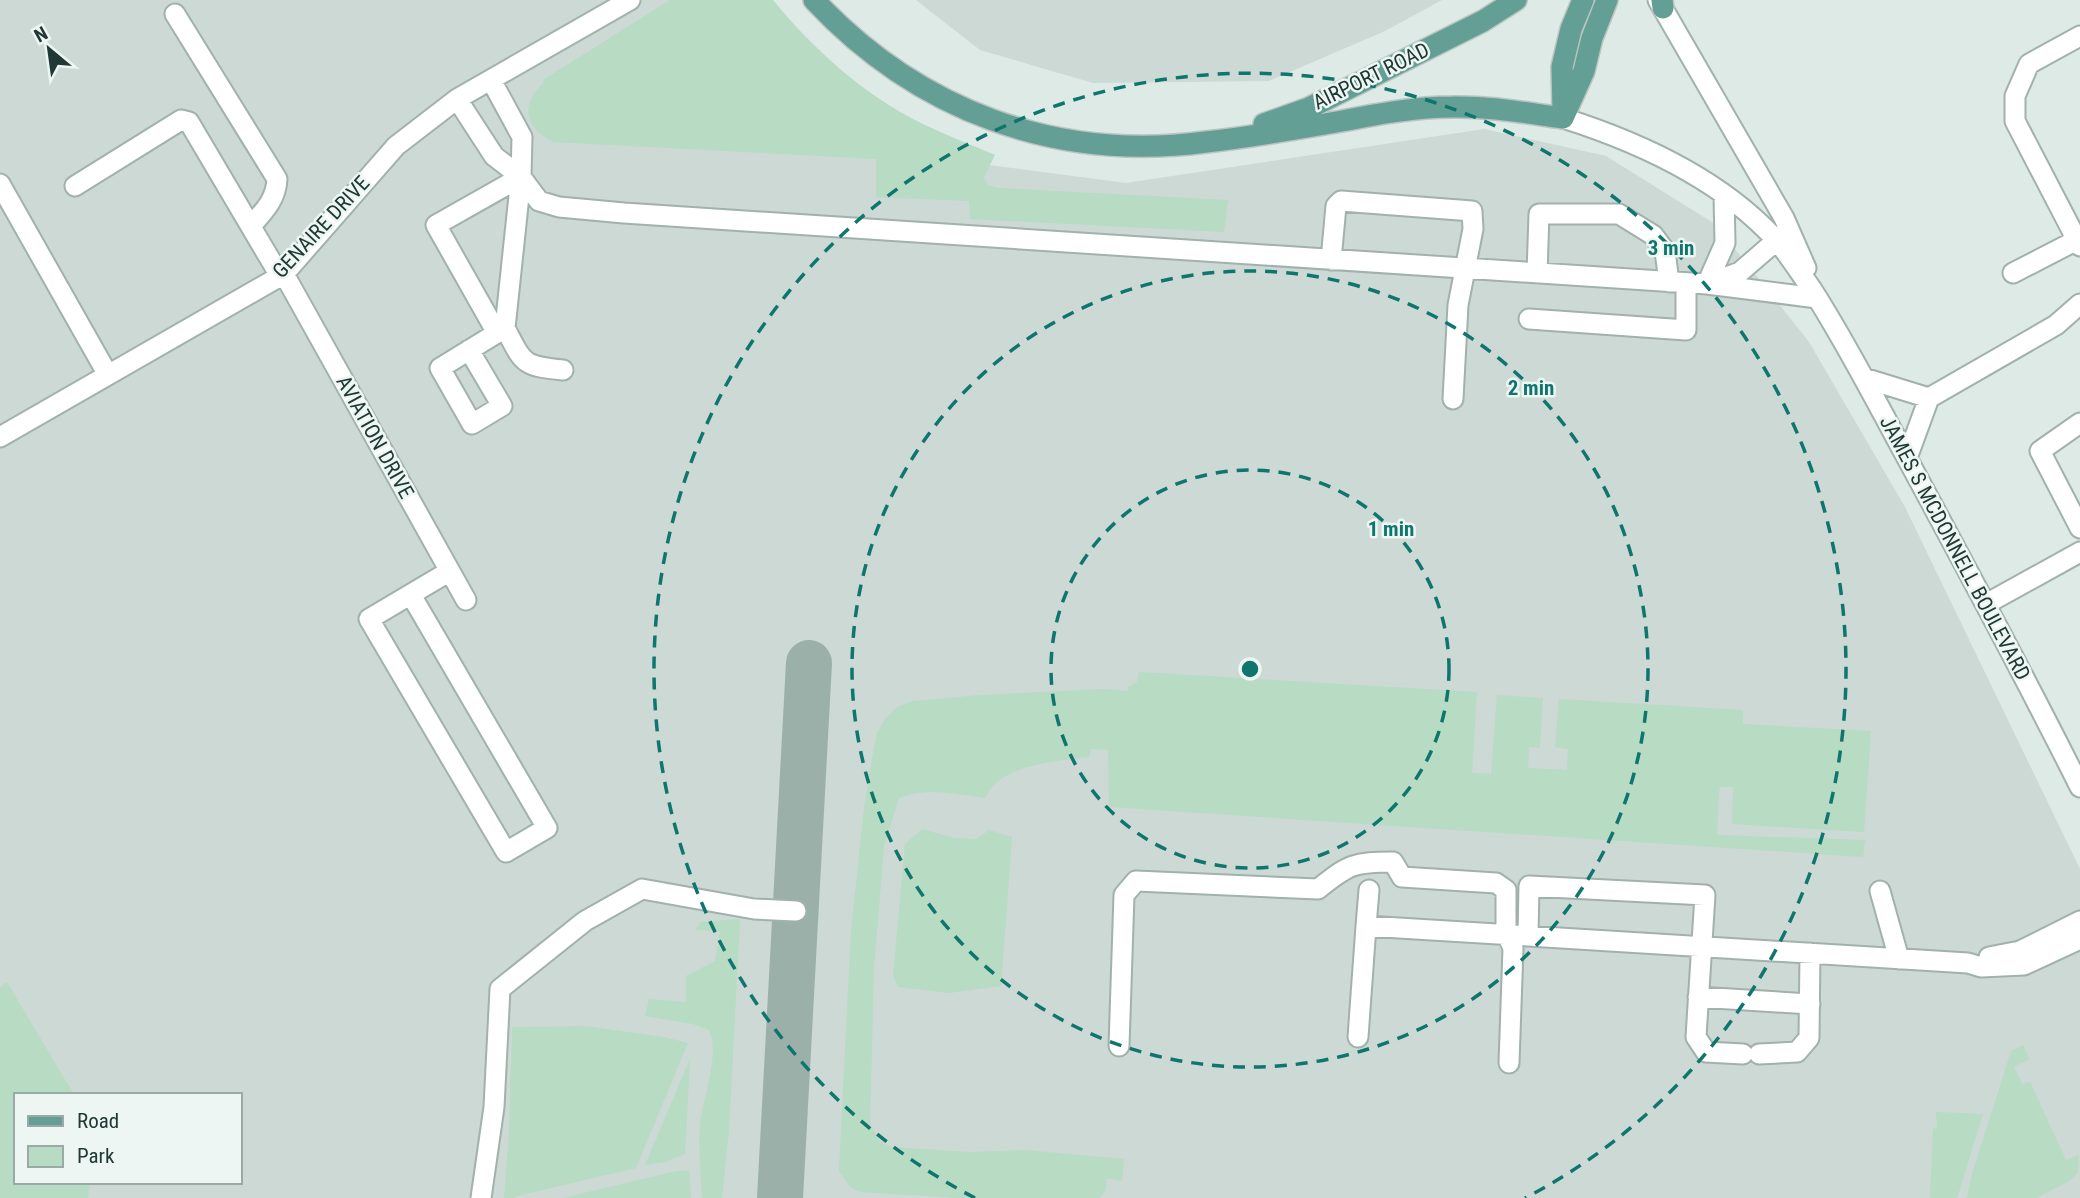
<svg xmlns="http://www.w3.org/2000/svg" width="2080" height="1198" viewBox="0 0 2080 1198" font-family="'Roboto Condensed',sans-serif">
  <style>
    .built { fill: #ccd9d4; fill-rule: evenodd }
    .green { fill: #b7dbc3 }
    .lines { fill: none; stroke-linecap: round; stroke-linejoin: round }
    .taxiway { stroke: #9cb0aa; stroke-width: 46 }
    .minor-casing { stroke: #a1b1ac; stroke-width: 23 }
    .major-casing { stroke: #bcc4c2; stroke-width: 24 }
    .minor { stroke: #fff; stroke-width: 19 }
    .major { stroke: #639f94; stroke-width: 21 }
    .ring { fill: none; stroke: #0f766e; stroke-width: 3.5; stroke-dasharray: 12 9 }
    .labels { text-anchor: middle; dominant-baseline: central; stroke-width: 5; stroke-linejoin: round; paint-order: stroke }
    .street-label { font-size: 21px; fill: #203934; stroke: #eef6f3 }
    .centre { fill: #0f766e; stroke: #eef6f3; stroke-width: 3.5 }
    .ring-label { font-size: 21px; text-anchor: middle; font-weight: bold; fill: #0f766e; stroke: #eef6f3; stroke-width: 5; stroke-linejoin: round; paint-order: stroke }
  </style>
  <rect width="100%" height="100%" fill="#deeae5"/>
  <!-- built -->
  <path class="built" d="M 0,0 L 757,0 L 889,120 L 989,165 L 1126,183 L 1484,129 L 1606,156 L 1715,224 L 1809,342 L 1905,507 L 2080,869 L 2080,1198 L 0,1198 ZM 16,1095 L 240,1095 L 240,1182 L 16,1182 Z
    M 916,0 L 1442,0 L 1385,31 L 1269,81 L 1093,83 L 980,50 Z"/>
  <!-- green -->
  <path class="green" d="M 670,0 L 773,0 C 813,49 864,95 921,123 C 945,135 970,144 995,155 L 984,177 L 988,185 L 999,188 L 1228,200 L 1224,232 L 970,219 L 969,201 L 876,197 L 876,159 L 553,142 C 523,127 521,104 544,82 L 543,80 Z
    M 1139,672 L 1477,692 L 1472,773 L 1491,774 L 1497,695 L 1543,698 L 1540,748 L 1529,747 L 1528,768 L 1567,770 L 1568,749 L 1555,747 L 1559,699 L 1743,710 L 1743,724 L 1871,731 L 1864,832 L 1732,824 L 1733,787 L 1720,787 L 1719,793 L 1717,835 L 1865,840 L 1863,857 L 1109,807 L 1108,750 L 1091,749 L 1089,757 C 1056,761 1000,764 985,798 C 955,794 928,787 899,798 L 884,846 L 874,967 L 870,1124 L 880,1142 L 892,1147 L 970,1152 L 1025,1150 L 1124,1159 L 1122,1181 L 1107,1178 L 1105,1192 L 1099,1198 L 957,1198 L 861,1192 L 850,1187 L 839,1171 L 851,931 L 864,808 L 874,747 L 877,733 L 885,719 L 897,707 L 913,701 L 980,695 L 1104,689 L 1128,691 L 1128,687 L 1137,682 Z
    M 922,829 L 954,838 L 977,839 L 989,830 L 1012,837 L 1001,986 L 949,993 L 898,987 L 893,976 L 905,844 Z
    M 740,919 L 729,1131 L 722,1198 L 702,1198 C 701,1174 698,1150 700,1127 C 702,1100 721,1053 709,1030 L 693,1024 L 645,1016 L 649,999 L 686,1002 L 686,976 L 715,961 L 720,931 L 695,930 L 701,922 Z
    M 7,982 L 74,1095 L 16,1095 L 16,1182 L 90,1182 L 88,1198 L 0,1198 L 0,987 Z
    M 585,1026 L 664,1037 L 688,1043 L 636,1168 L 521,1195 L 514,1198 L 504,1198 L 509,1134 L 512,1027 Z
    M 2023,1045 L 2029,1059 L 2014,1067 L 2022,1084 L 2030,1082 L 2066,1160 L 2079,1155 L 2078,1173 L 2068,1182 L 2036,1198 L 1967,1198 L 1972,1174 L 2011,1051 Z
    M 690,1059 L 685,1154 L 665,1162 L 645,1165 Z
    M 1936,1112 L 1983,1114 L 1957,1198 L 1930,1198 L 1933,1129 L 1937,1128 Z
    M 689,1170 L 691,1198 L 563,1198 L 672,1172 Z"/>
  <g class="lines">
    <!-- taxiway -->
    <path class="taxiway" d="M 780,1198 L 809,663"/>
    <defs>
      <path id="minor" d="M 1658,0 L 1784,218 L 1806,268
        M 175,14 L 277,179 C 276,200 264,211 251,226
        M 2080,36 L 2029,64 L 2015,96 L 2015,121 L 2080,246
        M 491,80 L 522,137 L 521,177 L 505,328 L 497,333
        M 457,99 L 494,156 L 521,177
        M 1563,118 C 1639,142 1722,180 1777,241 C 1789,255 1800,273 1811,288 C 1842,336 1868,386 1895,436 C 1958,552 2021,669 2080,787
        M 0,184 L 108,375
        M 75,186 L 181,120 L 189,122 L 280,276
        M 1331,260 L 1336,206 L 1341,201 L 1472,211 L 1473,229 L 1458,305 L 1453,399
        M 1537,273 L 1539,214 L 1619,214 L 1653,235 L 1665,251 L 1669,282
        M 2013,273 L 2077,240
        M 284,274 L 466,600
        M 1711,283 L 1740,272 L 1784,234
        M 1707,284 L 1725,243 L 1724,196
        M 1529,319 L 1686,330 L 1686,283
        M 505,328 C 524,364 522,366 563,370
        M 469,350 L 502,406 L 472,424 L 440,368 L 497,333 L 436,225 L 521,177 L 539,201 L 559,207 L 624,213 L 1707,284 L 1817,298
        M 1864,378 L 1929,398 L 1907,458
        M 1929,398 L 2056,325 L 2080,304
        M 2080,423 L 2040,451 L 2080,528
        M 0,437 L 284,274 L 396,146 L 457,99 L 630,0
        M 411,595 L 547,828 L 506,852 L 369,619 L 450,571
        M 1986,604 L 2080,552
        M 1880,891 L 1899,959
        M 1366,926 L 1369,890
        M 1528,935 L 1529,886 L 1705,895 L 1696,1037 L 1706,1052 L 1743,1054
        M 1989,957 L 2020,951 L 2080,921
        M 1698,997 L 1810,1004
        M 1358,1037 L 1366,926 L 1968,963 L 1981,967 L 2024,965 L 2080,939
        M 1119,1046 L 1124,895 L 1136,881 L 1318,889 C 1349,864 1354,862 1393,862 L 1402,877 L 1496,883 L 1506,890 L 1506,933 L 1513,948 L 1509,1063
        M 1759,1054 L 1797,1052 L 1809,1038 L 1810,953
        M 481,1198 L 494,1107 L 500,989 L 585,921 L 642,889 L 754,909 L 796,911"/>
      <path id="major" d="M 814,0 C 917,110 1055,162 1206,142 C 1251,137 1297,129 1342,121 C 1378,114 1415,107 1452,107 C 1489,106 1526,113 1563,118
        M 1662,0 L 1663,8
        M 1563,110 L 1562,67 L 1571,29 L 1583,0
        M 1563,118 L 1584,71 L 1592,38 L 1607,0
        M 1264,124 L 1309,108 L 1483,21 L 1516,0"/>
    </defs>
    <!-- minor casing -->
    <use href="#minor" class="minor-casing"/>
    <!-- major casing -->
    <use href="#major" class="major-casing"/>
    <!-- minor -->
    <use href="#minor" class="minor"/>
    <!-- major -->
    <use href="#major" class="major"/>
  </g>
  <!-- distance rings -->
  <g class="ring">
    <circle cx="1250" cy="669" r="199"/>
    <circle cx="1250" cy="669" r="398"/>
    <path d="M975 1198A596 596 0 1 1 1525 1198"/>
  </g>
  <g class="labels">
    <!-- street labels -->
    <g class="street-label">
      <text transform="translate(1371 76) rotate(-26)">AIRPORT ROAD</text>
      <text transform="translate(321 227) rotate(-47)">GENAIRE DRIVE</text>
      <text transform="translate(375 437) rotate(61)">AVIATION DRIVE</text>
      <text transform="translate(1955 548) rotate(62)">JAMES S MCDONNELL BOULEVARD</text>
    </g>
  </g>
  <circle cx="1250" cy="669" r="10" class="centre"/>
  <g class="ring-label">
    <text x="1671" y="255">3 min</text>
    <text x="1531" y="395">2 min</text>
    <text x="1391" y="536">1 min</text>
  </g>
  <!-- legend -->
  <rect x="14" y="1093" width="228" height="91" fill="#eef6f3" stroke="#9caaa7" stroke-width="2"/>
  <rect x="28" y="1116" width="35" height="10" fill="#639f94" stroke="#9caaa7" stroke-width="2"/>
  <text x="77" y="1128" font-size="21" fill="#203934">Road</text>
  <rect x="28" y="1146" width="35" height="21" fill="#b7dbc3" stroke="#9caaa7" stroke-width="2"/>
  <text x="77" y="1163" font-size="21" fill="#203934">Park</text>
  <!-- north arrow -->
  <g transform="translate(49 49) rotate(331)" stroke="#eef6f3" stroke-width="5" paint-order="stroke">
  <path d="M0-5L12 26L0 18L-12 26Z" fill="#203934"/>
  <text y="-10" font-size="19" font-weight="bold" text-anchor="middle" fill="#203934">N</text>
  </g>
</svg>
